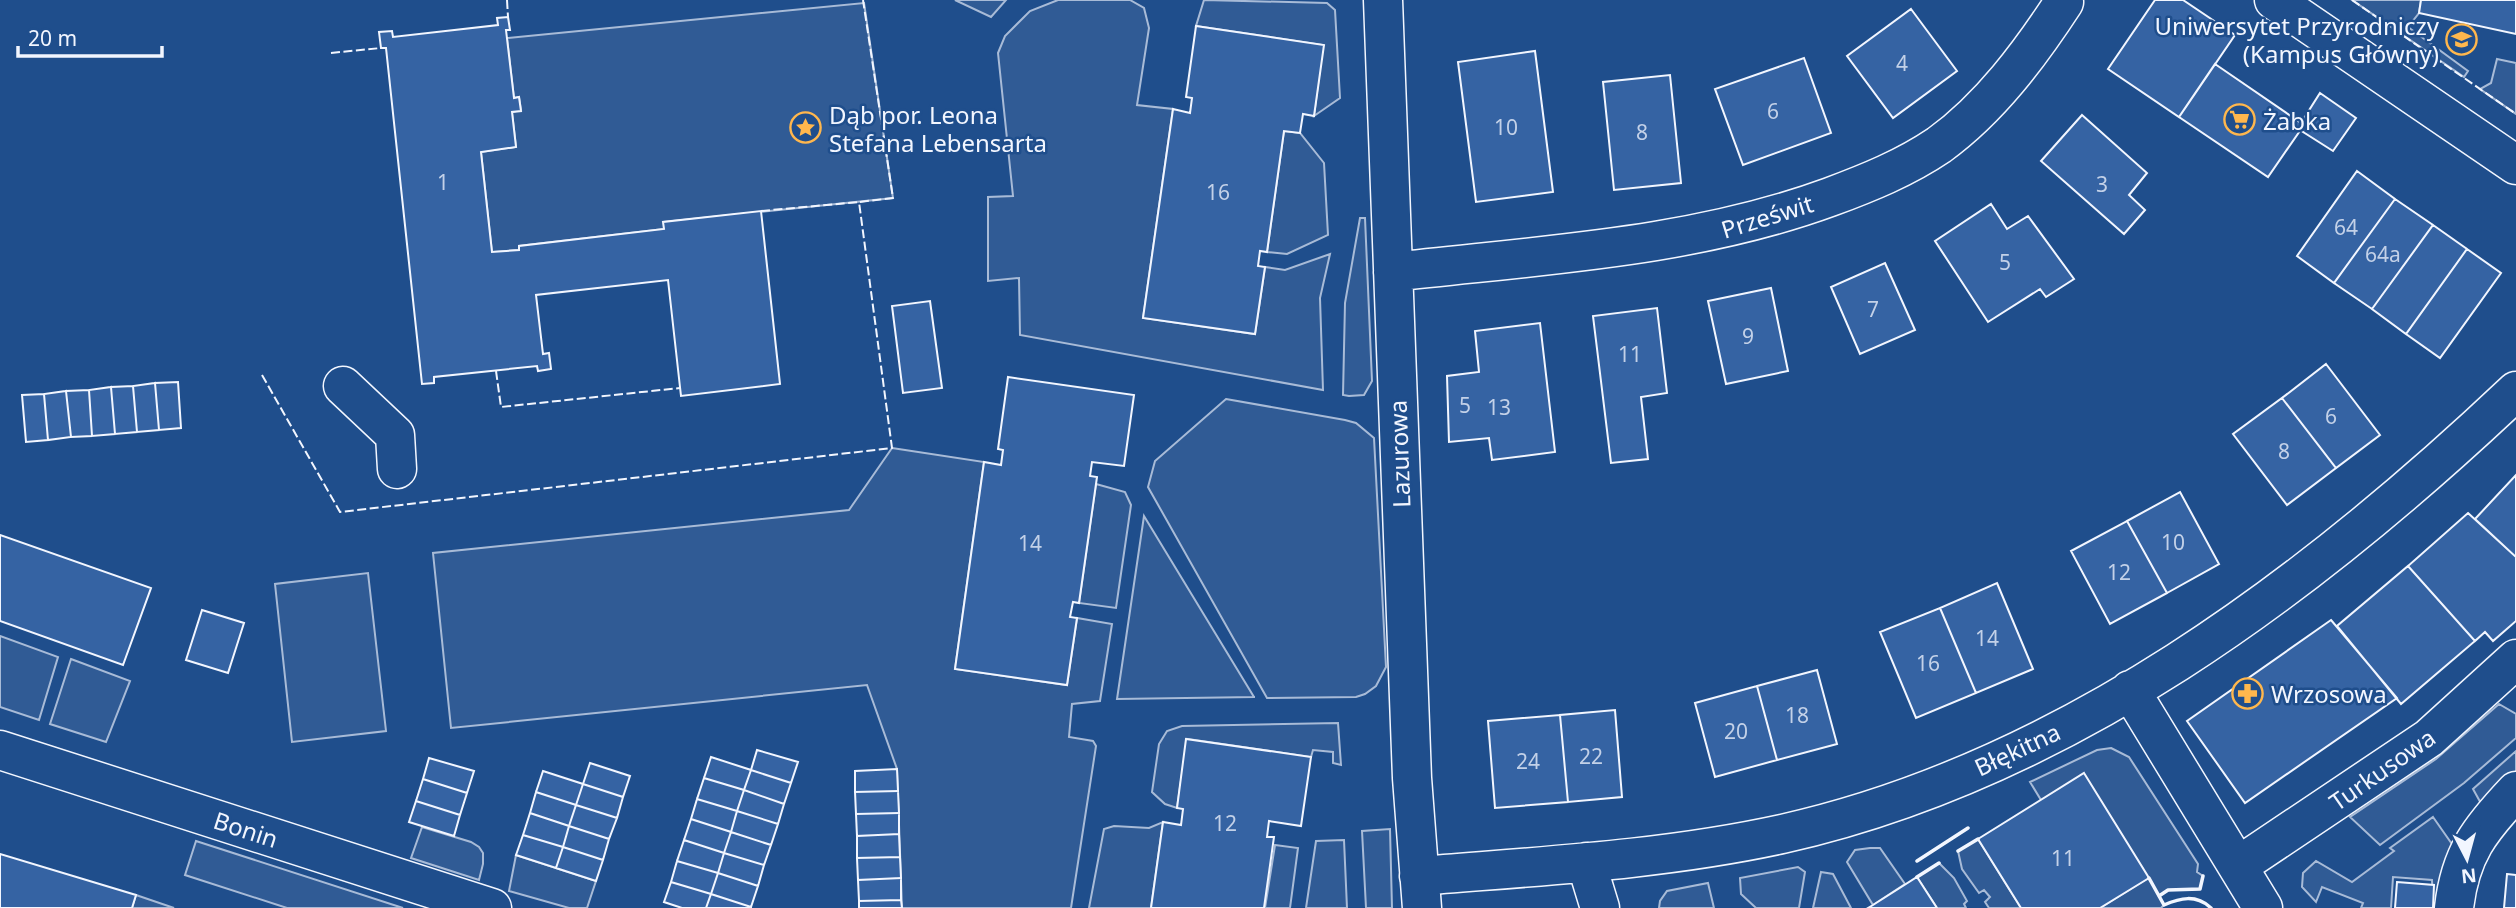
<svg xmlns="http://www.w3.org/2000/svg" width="2516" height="908" viewBox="0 0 2516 908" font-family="'Noto Sans',sans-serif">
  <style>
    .built { fill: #305b95; stroke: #a8bbd7; stroke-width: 2 }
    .building { fill: #3563a3; stroke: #f2f6ff; stroke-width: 2 }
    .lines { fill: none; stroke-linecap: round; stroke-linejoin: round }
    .minor-casing { stroke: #f2f6ff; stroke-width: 41 }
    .minor { stroke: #1f4e8c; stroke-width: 38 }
    .fence { stroke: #f2f6ff; stroke-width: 2; stroke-dasharray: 9 3.5; stroke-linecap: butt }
    .wall { stroke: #f2f6ff; stroke-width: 3.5 }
    .labels { text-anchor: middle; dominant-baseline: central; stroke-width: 5; stroke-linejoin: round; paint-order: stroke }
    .number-label { font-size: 21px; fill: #c3d1e8 }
    .poi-label { font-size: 24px; fill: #f2f6ff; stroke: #1f4e8c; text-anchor: start }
    .street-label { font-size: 24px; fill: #f2f6ff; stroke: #1f4e8c }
  </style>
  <rect width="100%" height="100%" fill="#1f4e8c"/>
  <!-- built -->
  <path class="built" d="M 955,0 L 1006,0 L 991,17 Z
    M 1058,0 L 1130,0 L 1144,8 L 1149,28 L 1137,105 L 1173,109 L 1143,318 L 1255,334 L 1265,267 L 1285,270 L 1330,254 L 1320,298 L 1323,390 L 1020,335 L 1019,278 L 988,281 L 988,197 L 1013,196 L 998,53 L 1005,36 L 1030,11 Z
    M 1204,0 L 1327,3 L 1335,10 L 1340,98 L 1314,116 L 1323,45 L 1196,26 Z
    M 2352,0 L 2421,0 L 2419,13 L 2408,27 L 2468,71 L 2464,77 Z
    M 864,3 L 893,198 L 664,222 L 664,229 L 519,246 L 519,250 L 492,252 L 481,152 L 516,147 L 512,112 L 521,110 L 519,97 L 514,98 L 507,38 Z
    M 2497,59 L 2516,63 L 2516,114 L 2480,89 L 2491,83 Z
    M 1284,131 L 1300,133 L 1324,163 L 1328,235 L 1287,254 L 1267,252 Z
    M 1360,218 L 1365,218 L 1372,381 L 1364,395 L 1349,396 L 1343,395 L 1345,303 Z
    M 1226,399 L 1345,420 L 1356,423 L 1374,438 L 1386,667 L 1376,686 L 1365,694 L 1356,697 L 1267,698 L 1148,487 L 1155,461 Z
    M 892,448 L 984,462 L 955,669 L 1067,685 L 1077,618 L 1112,624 L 1100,701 L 1072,704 L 1069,737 L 1093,741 L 1096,746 L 1071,908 L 902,908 L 897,769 L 867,685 L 451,728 L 433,553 L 849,510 Z
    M 1096,484 L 1125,492 L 1131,505 L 1116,608 L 1079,603 Z
    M 1144,516 L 1254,697 L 1255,697 L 1117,699 Z
    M 368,573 L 386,731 L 292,742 L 275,584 Z
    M 0,636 L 58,657 L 39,720 L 0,707 Z
    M 71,659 L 130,681 L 106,742 L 50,724 Z
    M 2499,704 L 2516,714 L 2516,738 L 2464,783 L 2380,845 L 2350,817 L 2436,759 Z
    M 1338,723 L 1341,765 L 1333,763 L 1333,752 L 1313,750 L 1311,757 L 1187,739 L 1177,808 L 1165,804 L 1152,792 L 1159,744 L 1167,731 L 1182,726 Z
    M 2111,748 L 2129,757 L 2198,864 L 2197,872 L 2203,876 L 2200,889 L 2169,890 L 2159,896 L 2164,905 L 2161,908 L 2100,908 L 2148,878 L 2041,800 L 2030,782 L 2097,750 Z
    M 2516,751 L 2516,772 L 2483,807 L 2473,789 Z
    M 2433,817 L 2454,847 L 2442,908 L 2433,908 L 2432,880 L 2393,877 L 2391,908 L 2361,908 L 2363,903 L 2322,887 L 2316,902 L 2302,887 L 2303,873 L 2316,861 L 2352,882 L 2394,851 L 2390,848 Z
    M 1163,822 L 1151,908 L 1089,908 L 1104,829 L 1114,826 L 1149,828 Z
    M 422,827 L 471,842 L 479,847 L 483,853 L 483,864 L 479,880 L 411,858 Z
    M 1390,829 L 1392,908 L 1366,908 L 1362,831 Z
    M 1978,839 L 2021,908 L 1989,908 L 1985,902 L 1990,897 L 1984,890 L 1979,893 L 1962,869 L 1958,851 Z
    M 1344,840 L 1347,908 L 1306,908 L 1316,841 Z
    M 196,841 L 403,908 L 287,908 L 185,875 Z
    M 1275,845 L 1298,848 L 1290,908 L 1265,908 Z
    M 1870,848 L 1880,848 L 1905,884 L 1873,905 L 1847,862 L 1855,850 Z
    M 516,855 L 596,881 L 587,908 L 569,908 L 509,891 Z
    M 1939,863 L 1954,878 L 1967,901 L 1964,904 L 1966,908 L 1937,908 L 1917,877 Z
    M 1798,867 L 1805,872 L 1799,908 L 1756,908 L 1741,894 L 1740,878 Z
    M 1821,872 L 1833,874 L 1851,908 L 1813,908 Z
    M 1708,883 L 1714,908 L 1659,908 L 1660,901 L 1667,891 Z
    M 136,895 L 174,908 L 132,908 Z"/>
  <!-- building -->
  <path class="building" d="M 2155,0 L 2183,0 L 2235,35 L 2179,117 L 2108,69 Z
    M 2421,0 L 2516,0 L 2516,34 L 2419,13 Z
    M 1911,9 L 1957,71 L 1893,118 L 1847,56 Z
    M 508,17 L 510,30 L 506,30 L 514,98 L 519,97 L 521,111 L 512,112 L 516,147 L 481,152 L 492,252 L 519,250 L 519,246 L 664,229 L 663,222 L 761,211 L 780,384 L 681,396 L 668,280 L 536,295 L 543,354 L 549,353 L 551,369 L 538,371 L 537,366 L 434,377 L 434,383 L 422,384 L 386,48 L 381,48 L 379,32 L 392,31 L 393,37 L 498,25 L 497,18 Z
    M 1196,26 L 1324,45 L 1314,116 L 1303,114 L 1300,133 L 1284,131 L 1267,252 L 1260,251 L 1258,266 L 1265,267 L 1255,334 L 1143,318 L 1173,109 L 1190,113 L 1192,98 L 1186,97 Z
    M 1535,51 L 1553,192 L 1476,202 L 1458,62 Z
    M 1804,58 L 1831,133 L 1743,165 L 1715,89 Z
    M 2215,64 L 2304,125 L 2268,177 L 2179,117 Z
    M 1670,75 L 1681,183 L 1614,190 L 1603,82 Z
    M 2320,93 L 2356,118 L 2333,151 L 2300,130 L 2304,125 L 2301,123 Z
    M 2082,115 L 2147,173 L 2129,195 L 2145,210 L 2124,234 L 2041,161 Z
    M 2357,171 L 2395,199 L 2334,283 L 2297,256 Z
    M 2395,199 L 2433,225 L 2372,309 L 2334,283 Z
    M 1991,204 L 2007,229 L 2028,216 L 2074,279 L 2046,297 L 2040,289 L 1988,322 L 1935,241 Z
    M 2433,225 L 2467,249 L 2406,334 L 2372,309 Z
    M 2467,249 L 2501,273 L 2440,358 L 2406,334 Z
    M 1885,263 L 1915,330 L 1860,354 L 1831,287 Z
    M 1771,288 L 1788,371 L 1726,384 L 1708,301 Z
    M 930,301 L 942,388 L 903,393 L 892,306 Z
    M 1657,308 L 1667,393 L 1641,397 L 1648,459 L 1611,463 L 1593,316 Z
    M 1540,323 L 1555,452 L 1492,460 L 1489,438 L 1449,442 L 1447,376 L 1479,372 L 1475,331 Z
    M 2326,364 L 2380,435 L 2336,468 L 2282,398 Z
    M 1008,377 L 1134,395 L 1124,466 L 1092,462 L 1090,476 L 1097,477 L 1079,603 L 1073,602 L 1070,617 L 1077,618 L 1067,685 L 955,669 L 984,462 L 1001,465 L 1003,450 L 998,449 Z
    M 178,382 L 181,428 L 159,430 L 155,383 Z
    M 155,383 L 159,430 L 137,432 L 133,386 Z
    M 133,386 L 137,432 L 115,434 L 111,387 Z
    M 111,387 L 115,434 L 92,436 L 89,390 Z
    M 89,390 L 92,436 L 71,437 L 66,391 Z
    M 66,391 L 71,437 L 48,440 L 44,394 Z
    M 44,394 L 48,440 L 26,442 L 22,395 Z
    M 2282,398 L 2336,468 L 2287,505 L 2233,434 Z
    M 2516,475 L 2516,557 L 2475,519 Z
    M 2180,492 L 2219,564 L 2167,593 L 2127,521 Z
    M 2468,513 L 2516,557 L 2516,621 L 2493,641 L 2485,632 L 2475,641 L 2408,566 Z
    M 2127,521 L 2167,593 L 2110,624 L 2071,551 Z
    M 0,535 L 151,588 L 123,665 L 0,621 Z
    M 2408,566 L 2475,641 L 2401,704 L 2337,626 Z
    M 1997,583 L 2033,669 L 1976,693 L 1940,608 Z
    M 1940,608 L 1976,693 L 1916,718 L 1880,632 Z
    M 202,610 L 244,623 L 228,673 L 186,660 Z
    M 2331,620 L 2397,698 L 2245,803 L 2187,721 Z
    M 1817,670 L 1837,744 L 1777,760 L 1757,686 Z
    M 1757,686 L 1777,760 L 1715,777 L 1695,703 Z
    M 1615,710 L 1622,797 L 1568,802 L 1560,715 Z
    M 1560,715 L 1568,802 L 1495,808 L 1488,721 Z
    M 1186,739 L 1311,757 L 1301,826 L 1269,821 L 1267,837 L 1274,837 L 1264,908 L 1151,908 L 1163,822 L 1181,825 L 1183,809 L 1177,808 Z
    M 757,750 L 798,762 L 791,783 L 751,770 Z
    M 711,757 L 751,770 L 744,790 L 704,778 Z
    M 429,758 L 474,771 L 467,793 L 423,779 Z
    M 590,763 L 630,776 L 623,797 L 583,784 Z
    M 897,769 L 898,791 L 855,792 L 855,771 Z
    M 751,770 L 791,783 L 784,804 L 744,790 Z
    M 543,771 L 583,784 L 576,805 L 536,792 Z
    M 2084,773 L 2149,878 L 2100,908 L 2021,908 L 1978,839 Z
    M 704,778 L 744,790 L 737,811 L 697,799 Z
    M 423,779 L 467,793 L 460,815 L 416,801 Z
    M 583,784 L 623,797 L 617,818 L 576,805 Z
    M 744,790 L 784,804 L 778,824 L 737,811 Z
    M 898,791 L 899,813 L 856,814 L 855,792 Z
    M 536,792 L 576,805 L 569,826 L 530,813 Z
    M 697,799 L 737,811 L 731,832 L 691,819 Z
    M 416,801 L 460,815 L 454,836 L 409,822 Z
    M 576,805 L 617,818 L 609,839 L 569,826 Z
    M 737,811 L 778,824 L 771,845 L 731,832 Z
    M 530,813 L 569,826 L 563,847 L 523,835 Z
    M 899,813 L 899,834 L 857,836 L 856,814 Z
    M 691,819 L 731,832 L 724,853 L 684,840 Z
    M 569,826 L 609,839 L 603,860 L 563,847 Z
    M 731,832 L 771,845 L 764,865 L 724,853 Z
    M 899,834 L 900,857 L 857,858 L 857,836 Z
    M 523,835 L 563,847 L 556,868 L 516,855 Z
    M 684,840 L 724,853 L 718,873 L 677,861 Z
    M 563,847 L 603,860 L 596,881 L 556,868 Z
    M 724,853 L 764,865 L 758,886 L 718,873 Z
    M 0,854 L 136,895 L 132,908 L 0,908 Z
    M 900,857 L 901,878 L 858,880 L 857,858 Z
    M 677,861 L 718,873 L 711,894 L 671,882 Z
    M 718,873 L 758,886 L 751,907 L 711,894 Z
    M 2507,874 L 2516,875 L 2516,908 L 2504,908 Z
    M 1917,877 L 1937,908 L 1868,908 L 1873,905 Z
    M 901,878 L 901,900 L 859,901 L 858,880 Z
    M 671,882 L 711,894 L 706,908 L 682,908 L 664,902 Z
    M 2397,882 L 2434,885 L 2433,908 L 2395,908 Z
    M 711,894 L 751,907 L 751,908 L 706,908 Z
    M 901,900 L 902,908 L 859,908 L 859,901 Z"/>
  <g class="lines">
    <defs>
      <path id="minor" d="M 1383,0 L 1412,778 L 1422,908
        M 2274,0 L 2516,165
        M 1393,272 C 1540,255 1691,248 1830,197 C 1868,183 1905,168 1939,145 C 1990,108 2030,54 2064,2
        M 343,386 L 395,435 L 397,469
        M 2130,690 L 2263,908
        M 0,750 L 492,908
        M 1586,862 L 1600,908
        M 2238,866 L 2429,738 L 2516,659
        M 1419,876 C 1540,866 1663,860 1782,834 C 2064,771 2310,586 2516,391
        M 2454,908 C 2460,854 2480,829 2516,791"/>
    </defs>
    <!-- minor casing -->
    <use href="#minor" class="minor-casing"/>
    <!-- minor -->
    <use href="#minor" class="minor"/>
    <!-- fence -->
    <path class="fence" d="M 507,0 L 508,17
      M 2352,0 L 2516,114
      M 331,53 L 381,48
      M 761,211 L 859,202
      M 496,371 L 501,407 L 680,388
      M 262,375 L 340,512 L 892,448 L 859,202 L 893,198 L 863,0"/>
    <!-- wall -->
    <path class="wall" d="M 1958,851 L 1978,839
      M 1917,861 L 1968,828
      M 1917,877 L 1939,863
      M 2149,878 L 2164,905 C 2180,898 2196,894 2211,908
      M 2159,896 L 2168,890 L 2200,889 L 2203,876"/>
  </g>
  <!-- icons -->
  <defs>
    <symbol id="university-ring" viewBox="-11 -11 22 22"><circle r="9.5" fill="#1f4e8c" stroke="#ffb74d" stroke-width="1.5"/><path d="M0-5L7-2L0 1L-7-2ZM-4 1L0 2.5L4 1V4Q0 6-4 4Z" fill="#ffb74d"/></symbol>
    <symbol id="supermarket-ring" viewBox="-11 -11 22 22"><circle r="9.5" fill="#1f4e8c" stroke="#ffb74d" stroke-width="1.5"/><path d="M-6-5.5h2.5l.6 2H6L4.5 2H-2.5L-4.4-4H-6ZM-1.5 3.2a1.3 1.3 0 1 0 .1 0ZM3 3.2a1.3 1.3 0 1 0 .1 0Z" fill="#ffb74d"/></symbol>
    <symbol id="sight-ring" viewBox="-11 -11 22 22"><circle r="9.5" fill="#1f4e8c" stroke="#ffb74d" stroke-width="1.5"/><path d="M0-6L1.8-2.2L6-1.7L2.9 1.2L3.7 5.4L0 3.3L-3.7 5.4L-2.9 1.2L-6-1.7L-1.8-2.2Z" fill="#ffb74d"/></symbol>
    <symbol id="pharmacy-ring" viewBox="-11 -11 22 22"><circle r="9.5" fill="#1f4e8c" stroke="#ffb74d" stroke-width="1.5"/><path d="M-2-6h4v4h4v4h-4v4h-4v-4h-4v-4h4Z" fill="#ffb74d"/></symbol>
  </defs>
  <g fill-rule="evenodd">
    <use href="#university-ring" x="2444" y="22" width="35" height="35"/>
    <use href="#supermarket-ring" x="2222" y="102" width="35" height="35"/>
    <use href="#sight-ring" x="788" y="110" width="35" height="35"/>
    <use href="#pharmacy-ring" x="2230" y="676" width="35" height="35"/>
  </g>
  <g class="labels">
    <!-- number labels -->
    <g class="number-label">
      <text x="1902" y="63">4</text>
      <text x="1773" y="111">6</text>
      <text x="1506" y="127">10</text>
      <text x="1642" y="132">8</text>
      <text x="443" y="182">1</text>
      <text x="2102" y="184">3</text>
      <text x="1218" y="192">16</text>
      <text x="2346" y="227">64</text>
      <text x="2383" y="254">64a</text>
      <text x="2005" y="262">5</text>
      <text x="1873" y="309">7</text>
      <text x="1748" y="336">9</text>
      <text x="1630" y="354">11</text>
      <text x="1465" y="405">5</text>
      <text x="1499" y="407">13</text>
      <text x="2331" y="416">6</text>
      <text x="2284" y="451">8</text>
      <text x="2173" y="542">10</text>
      <text x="1030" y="543">14</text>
      <text x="2119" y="572">12</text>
      <text x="1987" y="638">14</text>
      <text x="1928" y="663">16</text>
      <text x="1797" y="715">18</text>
      <text x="1736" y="731">20</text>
      <text x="1591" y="756">22</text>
      <text x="1528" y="761">24</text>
      <text x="1225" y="823">12</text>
      <text x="2063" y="858">11</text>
    </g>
    <!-- poi labels -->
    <g class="poi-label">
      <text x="2439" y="25" text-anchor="end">Uniwersytet Przyrodniczy<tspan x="2439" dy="28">(Kampus Główny)</tspan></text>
      <text x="829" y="114">Dąb por. Leona<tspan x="829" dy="28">Stefana Lebensarta</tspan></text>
      <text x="2263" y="120">Żabka</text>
      <text x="2271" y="693">Wrzosowa</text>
    </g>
    <!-- street labels -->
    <g class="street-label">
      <text transform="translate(1767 216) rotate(-17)">Prześwit</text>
      <text transform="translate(1399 454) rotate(-92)">Lazurowa</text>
      <text transform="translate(2017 749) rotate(-25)">Błękitna</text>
      <text transform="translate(2382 769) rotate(-35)">Turkusowa</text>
      <text transform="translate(246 829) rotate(18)">Bonin</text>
    </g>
  </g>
  <!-- north arrow -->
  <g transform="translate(2467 859) rotate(174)" stroke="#1f4e8c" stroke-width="5" paint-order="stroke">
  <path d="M0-5L12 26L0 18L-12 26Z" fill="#f2f6ff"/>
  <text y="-10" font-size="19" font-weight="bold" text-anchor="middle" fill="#f2f6ff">N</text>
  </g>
  <!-- scale -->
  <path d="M18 46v10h144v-10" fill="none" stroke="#f2f6ff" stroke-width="3.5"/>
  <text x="28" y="46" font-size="21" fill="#f2f6ff" stroke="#1f4e8c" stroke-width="5" paint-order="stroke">20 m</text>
</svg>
